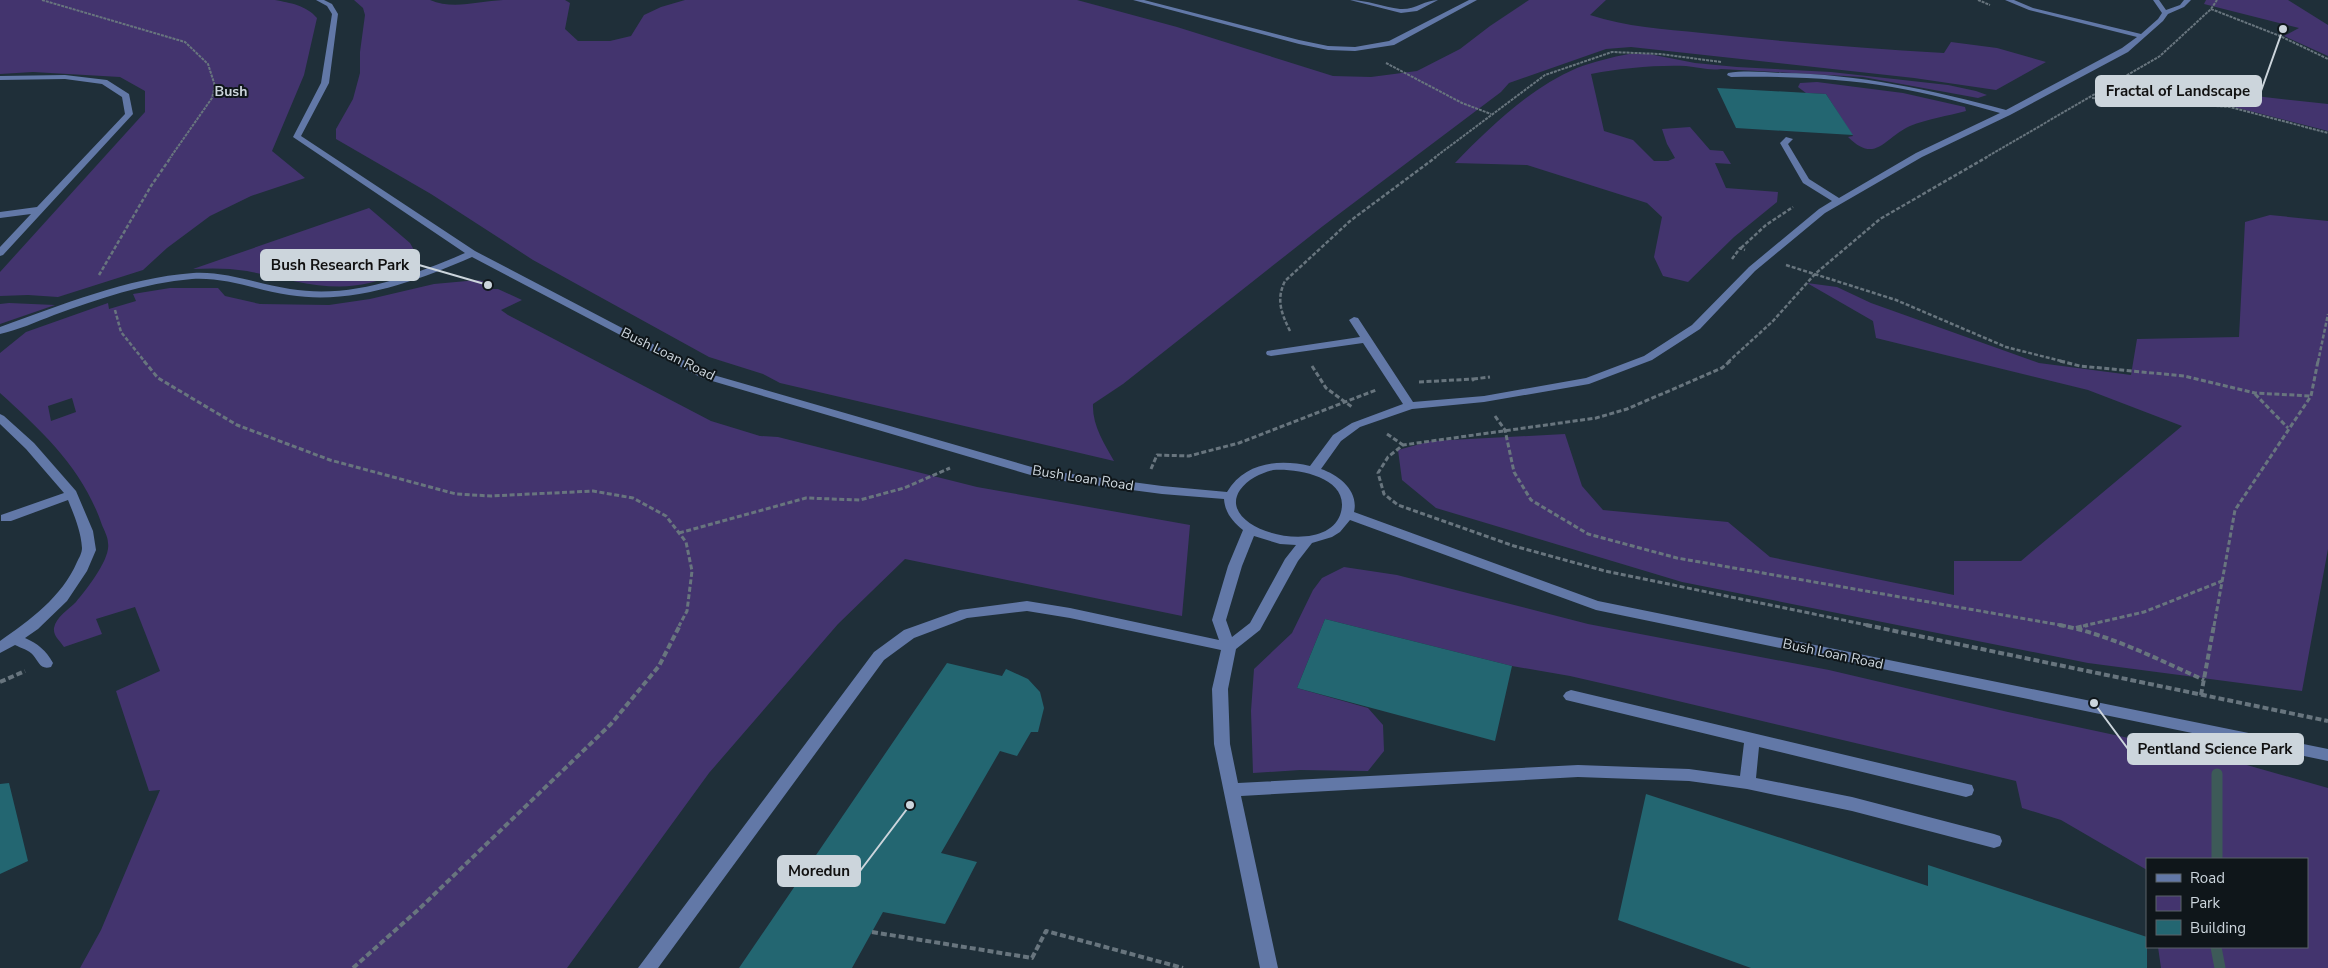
<svg xmlns="http://www.w3.org/2000/svg" width="2328" height="968" viewBox="0 0 2328 968" font-family="'Nunito Sans',sans-serif">
  <style>
    .green { fill: #43346e; fill-rule: evenodd }
    .lines { fill: none; stroke-linecap: round; stroke-linejoin: round }
    .stream { stroke: #3d5a58; stroke-width: 11 }
    .building { fill: #236671 }
    .path-far3 { stroke: #68757e; stroke-width: 2; stroke-dasharray: 3 1; stroke-linecap: butt }
    .path-far2 { stroke: #68757e; stroke-width: 2.5; stroke-dasharray: 4 2; stroke-linecap: butt }
    .path-far1 { stroke: #68757e; stroke-width: 3; stroke-dasharray: 5 2.5; stroke-linecap: butt }
    .path { stroke: #68757e; stroke-width: 4; stroke-dasharray: 6 3; stroke-linecap: butt }
    .minor { fill: #6278a7; fill-rule: evenodd }
    .labels { text-anchor: middle; dominant-baseline: central; stroke-width: 4; stroke-linejoin: round; paint-order: stroke }
    .far-quarter-label { font-size: 14px; font-weight: bold; fill: #ccd5dc; stroke: #0f161a }
    .street-label { font-size: 14px; fill: #ccd5dc; stroke: #0f161a }
    .leader { fill: none; stroke: #ccd5dc; stroke-width: 2 }
    .callout-dot { fill: #ccd5dc; stroke: #0f161a; stroke-width: 2 }
    .callout { fill: #ccd5dc; stroke: #ccd5dc; stroke-width: 2 }
    .callout-label { font-size: 15px; text-anchor: middle; font-weight: bold; fill: #111 }
  </style>
  <rect width="100%" height="100%" fill="#1f2f39"/>
  <!-- green -->
  <path class="green" d="M 0,0 L 275,0 C 290,3 306,5 317,18 L 304,75 L 272,151 L 305,178 L 251,196 L 210,216 L 167,248 L 143,270 L 58,297 L 28,295 L 0,296 L 0,272 L 145,112 L 145,91 L 120,77 L 33,72 L 0,74 Z
    M 354,0 L 430,0 C 453,10 479,1 503,0 C 523,0 544,0 565,0 L 570,3 L 565,29 L 578,41 L 610,41 L 631,36 L 644,15 L 661,7 L 685,0 L 1077,0 L 1177,27 L 1333,76 L 1371,77 L 1417,71 L 1460,49 L 1490,26 L 1529,0 L 1606,0 L 1590,15 C 1626,27 1664,29 1702,33 C 1783,42 1863,48 1944,53 L 1951,42 L 1997,48 L 2046,62 L 1996,90 L 1914,78 L 1631,47 L 1606,49 L 1509,83 L 1501,92 L 1323,226 L 1123,384 L 1093,404 C 1092,425 1104,443 1114,461 L 780,383 L 763,374 L 709,357 L 533,260 L 431,194 L 336,139 L 336,129 L 353,99 L 360,73 L 360,52 L 365,15 L 363,8 Z
    M 2206,0 L 2288,0 L 2328,25 L 2328,56 L 2284,36 L 2299,28 L 2204,4 Z
    M 1629,54 L 1649,54 L 1695,63 L 1737,67 L 1831,72 L 1948,85 L 1976,91 L 1987,95 L 1978,98 L 1863,77 L 1721,69 C 1709,71 1698,67 1686,66 C 1654,65 1623,68 1591,74 L 1604,131 L 1633,140 L 1654,161 L 1668,161 L 1675,158 L 1667,144 L 1662,129 L 1690,127 L 1710,150 L 1723,151 L 1731,164 L 1715,163 L 1726,188 L 1778,192 L 1777,202 L 1734,237 L 1688,282 L 1663,276 L 1654,257 L 1662,217 L 1647,203 L 1527,165 L 1455,163 C 1490,127 1530,88 1577,68 C 1593,62 1612,57 1629,54 Z
    M 2140,75 L 2264,97 L 2328,104 L 2328,131 L 2230,106 L 2109,98 Z
    M 1817,82 L 1903,93 L 1965,107 L 1966,111 C 1948,116 1927,119 1910,126 C 1885,137 1876,165 1848,137 L 1853,136 L 1826,94 L 1806,93 L 1798,87 L 1800,83 Z
    M 369,208 L 410,243 L 414,250 L 410,258 L 394,269 L 399,271 C 349,300 298,281 247,271 C 229,268 211,268 193,269 Z
    M 2270,215 L 2328,221 L 2328,549 L 2302,691 L 2088,663 L 1682,582 L 1436,508 L 1402,480 L 1398,450 L 1431,441 L 1565,434 L 1582,486 L 1603,510 L 1728,522 L 1770,557 L 1954,595 L 1954,561 L 2021,561 L 2182,426 L 2088,390 L 1876,338 L 1873,321 L 1807,283 L 1837,287 L 1871,303 L 2039,363 L 2131,375 L 2137,339 L 2239,337 L 2245,222 Z
    M 478,280 L 487,282 L 483,285 L 492,289 L 498,289 L 522,300 L 501,310 L 508,315 L 711,421 L 760,436 L 778,437 L 977,487 L 1190,525 L 1182,616 L 905,559 L 838,624 L 709,773 L 567,968 L 80,968 L 101,930 L 160,790 L 149,791 L 116,691 L 160,671 L 135,607 L 96,619 L 102,634 L 64,647 C 60,641 53,636 54,628 C 56,617 69,609 76,602 C 86,590 111,559 108,543 C 108,537 104,530 102,525 C 83,469 43,432 0,393 L 0,353 L 26,332 L 108,303 L 109,309 L 136,301 L 133,294 L 170,288 L 218,288 L 225,296 L 260,304 L 329,305 L 370,299 L 434,284 ZM 72,398 L 76,412 L 51,421 L 48,406 Z
    M 9,303 L 55,305 L 0,324 L 0,304 Z
    M 1344,567 L 1397,575 L 1588,624 L 1829,670 L 2008,712 L 2222,758 L 2328,788 L 2328,968 L 2161,968 L 2158,947 L 2307,947 L 2307,859 L 2147,859 L 2147,870 L 2061,820 L 2022,808 L 2016,781 L 1640,692 L 1570,676 L 1512,666 L 1325,619 L 1297,688 L 1368,708 L 1383,725 L 1384,751 L 1368,771 L 1300,770 L 1253,773 L 1251,711 L 1254,669 L 1292,633 L 1313,590 L 1322,578 Z"/>
  <g class="lines">
    <!-- stream -->
    <path class="stream" d="M 2217,774 L 2217,859
      M 2216,947 L 2220,968"/>
  </g>
  <!-- building -->
  <path class="building" d="M 1717,88 L 1826,94 L 1853,135 L 1736,128 Z
    M 1325,619 L 1512,666 L 1495,741 L 1297,688 Z
    M 947,663 L 1002,676 L 1006,669 L 1028,679 L 1040,692 L 1044,708 L 1038,732 L 1031,732 L 1017,756 L 1000,751 L 941,853 L 977,862 L 945,924 L 883,912 L 852,968 L 739,968 Z
    M 9,783 L 28,861 L 0,874 L 0,784 Z
    M 1646,794 L 1928,886 L 1928,865 L 2147,937 L 2147,968 L 1751,968 L 1618,920 Z"/>
  <g class="lines">
    <!-- path-far3 -->
    <path class="path-far3" d="M 42,0 L 185,42 L 208,64 L 215,86 L 212,98 L 170,158
      M 1978,0 L 1990,5
      M 2211,9 L 2280,36 L 2328,59
      M 1386,63 L 1462,103 L 1491,114
      M 2092,98 L 2230,107 L 2328,133
      M 1434,158 L 1545,75 L 1612,52 L 1660,54 L 1721,62
      M 1985,158 L 2160,56 L 2211,9 L 2217,0"/>
    <!-- path-far2 -->
    <path class="path-far2" d="M 1741,248 L 1766,225 L 1793,207
      M 1732,259 L 1740,248 L 1745,250
      M 1786,265 L 1896,300 L 2006,347 L 2065,362
      M 99,275 L 151,186 L 171,157
      M 115,310 L 121,332 L 145,362
      M 1290,331 C 1281,313 1276,299 1285,281 L 1350,221 L 1436,157
      M 1728,362 L 1773,321 L 1815,274 L 1880,219 L 1987,157
      M 2318,362 L 2328,314"/>
    <!-- path-far1 -->
    <path class="path-far1" d="M 144,361 L 158,378 L 237,425 L 330,460 L 456,494 L 491,496 L 593,491 L 633,498 L 666,516 L 686,542 L 692,571 L 687,611 L 679,626
      M 1730,361 L 1722,368 L 1627,409 L 1596,418 L 1403,445 L 1388,457 L 1378,473 L 1384,494 L 1398,505 L 1514,546 L 1605,571 L 1872,626
      M 2060,361 L 2080,366 L 2184,376 L 2255,393 L 2311,396
      M 1312,366 L 1326,388 L 1352,407
      M 1473,379 L 1490,377
      M 1419,382 L 1473,379 L 1474,381
      M 2255,394 L 2288,428
      M 1495,416 L 1505,430 L 1514,472 L 1531,500 L 1588,534 L 1677,558 L 2066,626
      M 1387,434 L 1403,445
      M 1151,469 L 1157,455 L 1189,456 L 1239,443 L 1376,390
      M 679,533 L 806,498 L 860,500 L 904,488 L 950,468
      M 2083,626 L 2144,612 L 2222,581
      M 2214,626 L 2235,510 L 2311,396 L 2318,361"/>
    <!-- path -->
    <path class="path" d="M 1866,625 L 2328,721
      M 2059,625 C 2109,634 2157,659 2204,680
      M 2076,628 L 2088,625
      M 0,682 L 25,671
      M 2201,695 L 2214,625
      M 872,932 L 1032,958 L 1046,931 L 1183,968
      M 353,968 L 418,910 L 611,724 L 659,666 L 680,625"/>
    <!-- minor -->
    <path class="minor" d="M 316,0 L 324,0 L 332,4 L 338,14 L 329,83 L 301,136 L 475,251 L 710,374 L 1042,470 L 1162,486 L 1227,492 C 1245,462 1279,459 1310,466 L 1333,435 L 1352,423 L 1403,404 L 1363,343 L 1271,356 L 1267,355 L 1266,353 L 1267,351 L 1360,337 L 1349,320 L 1354,317 L 1358,318 L 1413,402 L 1484,396 L 1586,378 L 1644,356 L 1692,325 L 1749,267 L 1819,209 L 1832,201 L 1803,183 L 1780,143 L 1786,137 L 1793,139 L 1788,144 L 1809,179 L 1839,198 L 1916,153 L 2000,113 C 1964,103 1928,93 1892,87 C 1839,78 1785,76 1731,77 L 1727,75 L 1728,73 C 1745,70 1764,72 1782,73 C 1859,74 1932,90 2006,110 L 2122,48 L 2137,37 L 2029,10 L 2005,0 L 2014,0 L 2033,8 L 2141,34 L 2158,19 L 2162,13 L 2153,0 L 2159,0 L 2166,10 L 2180,5 L 2184,0 L 2191,0 L 2184,7 L 2168,14 L 2163,21 L 2128,52 L 2010,115 L 1922,157 L 1825,213 L 1755,271 L 1700,329 L 1652,360 L 1589,384 L 1484,402 L 1412,409 L 1360,427 L 1341,441 L 1321,469 C 1339,475 1359,491 1354,512 L 1598,601 L 2328,749 L 2328,761 L 1596,610 L 1350,520 L 1340,532 L 1332,537 L 1312,543 L 1298,561 L 1260,630 L 1236,649 L 1228,689 L 1230,744 L 1238,783 L 1578,765 L 1689,769 L 1740,776 L 1744,743 L 1566,700 L 1563,696 L 1566,692 L 1571,690 L 1972,785 L 1974,790 L 1972,795 L 1966,797 L 1759,747 L 1756,778 L 1852,797 L 1994,834 L 2000,836 L 2002,841 L 2000,846 L 1994,848 L 1852,811 L 1747,789 L 1689,781 L 1578,777 L 1241,796 L 1278,968 L 1260,968 L 1214,744 L 1212,689 L 1221,650 L 1070,618 L 1027,611 L 967,618 L 914,638 L 884,660 L 658,968 L 638,968 L 874,652 L 904,630 L 960,610 L 1027,601 L 1070,608 L 1219,640 L 1212,620 L 1228,566 L 1243,530 C 1233,522 1225,513 1224,499 L 1162,494 L 1041,478 L 702,378 L 472,257 C 414,282 353,305 289,295 C 257,290 226,277 192,279 C 144,283 98,299 54,315 C 36,322 18,330 0,334 L 0,327 C 62,305 126,278 193,273 C 226,271 257,284 290,289 C 352,299 409,277 465,253 L 293,137 L 321,83 L 332,14 L 327,6 ZM 1273,470 C 1296,468 1350,477 1341,512 C 1329,560 1213,530 1240,490 C 1248,479 1261,473 1273,470 ZM 1254,536 L 1280,544 L 1296,545 L 1285,559 L 1250,623 L 1232,637 L 1226,620 L 1242,566 Z
      M 1133,0 L 1144,0 L 1299,40 L 1328,46 L 1355,47 L 1389,41 L 1469,0 L 1477,0 L 1394,45 L 1355,51 L 1328,50 L 1299,44 Z
      M 1350,0 C 1367,0 1383,7 1400,9 C 1415,10 1425,0 1438,0 L 1417,11 L 1401,13 Z
      M 65,75 L 107,80 L 129,94 L 133,114 L 3,255 L 0,256 L 0,247 L 31,214 L 0,218 L 0,212 L 37,207 L 125,114 L 122,97 L 102,84 L 65,79 L 0,80 L 0,76 Z
      M 0,414 L 4,416 L 34,443 L 76,491 L 93,531 L 96,550 L 87,571 L 67,601 L 38,629 L 25,638 C 38,644 46,650 53,663 L 51,667 C 40,670 39,662 33,655 C 29,650 21,648 15,645 L 0,653 L 0,641 C 30,620 62,597 77,562 C 79,558 82,553 82,548 C 81,531 74,515 68,500 L 11,521 L 1,521 L 1,515 L 64,493 L 26,449 L 0,424 Z"/>
  </g>
  <g class="labels">
    <!-- far-quarter labels -->
    <g class="far-quarter-label">
      <text x="231" y="91">Bush</text>
    </g>
    <!-- street labels -->
    <g class="street-label">
      <text transform="translate(668 354) rotate(26)">Bush Loan Road</text>
      <text transform="translate(1083 478) rotate(9)">Bush Loan Road</text>
      <text transform="translate(1833 654) rotate(12)">Bush Loan Road</text>
    </g>
  </g>
  <!-- callouts -->
  <path class="leader" d="M2283 29L2261 91M488 285L419 265M2094 703L2128 749M910 805L860 871"/>
  <g class="callout-dot">
    <circle cx="2283" cy="29" r="5"/>
    <circle cx="488" cy="285" r="5"/>
    <circle cx="2094" cy="703" r="5"/>
    <circle cx="910" cy="805" r="5"/>
  </g>
  <g class="callout">
    <rect x="2096" y="76" width="165" height="30" rx="5"/>
    <rect x="261" y="250" width="158" height="30" rx="5"/>
    <rect x="2128" y="734" width="175" height="30" rx="5"/>
    <rect x="778" y="856" width="82" height="30" rx="5"/>
  </g>
  <g class="callout-label">
    <text x="2178" y="96">Fractal of Landscape</text>
    <text x="340" y="270">Bush Research Park</text>
    <text x="2215" y="754">Pentland Science Park</text>
    <text x="819" y="876">Moredun</text>
  </g>
  <!-- legend -->
  <rect x="2146" y="858" width="162" height="90" fill="#0f161a" stroke="#5b6268"/>
  <rect x="2156" y="874" width="25" height="8" fill="#6278a7" stroke="#5b6268"/>
  <text x="2190" y="883" font-size="15" fill="#ccd5dc">Road</text>
  <rect x="2156" y="896" width="25" height="15" fill="#43346e" stroke="#5b6268"/>
  <text x="2190" y="908" font-size="15" fill="#ccd5dc">Park</text>
  <rect x="2156" y="920" width="25" height="15" fill="#236671" stroke="#5b6268"/>
  <text x="2190" y="933" font-size="15" fill="#ccd5dc">Building</text>
</svg>
